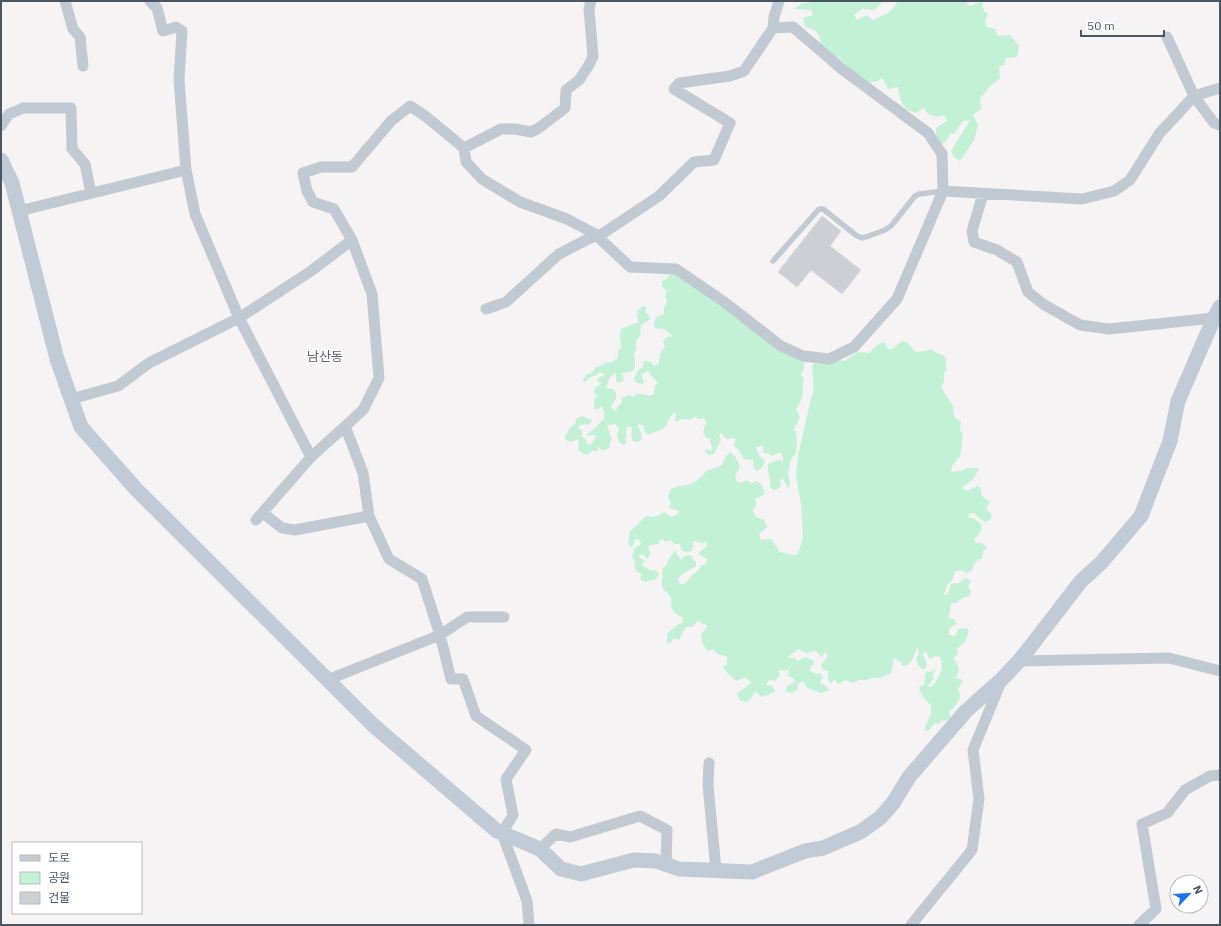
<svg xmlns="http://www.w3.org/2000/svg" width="1221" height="926" viewBox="0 0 1221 926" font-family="'IBM Plex Sans','Noto Sans KR',sans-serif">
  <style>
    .green { fill: #c3f1d5 }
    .building { fill: #cdcfd5; stroke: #d7d9de }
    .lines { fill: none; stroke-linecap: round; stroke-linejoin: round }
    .lane { stroke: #c1cad2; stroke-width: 5.5 }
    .street { stroke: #c1cad2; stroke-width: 11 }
    .secondary { stroke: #c1cbd6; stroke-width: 15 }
    .labels { text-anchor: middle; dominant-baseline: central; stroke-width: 3.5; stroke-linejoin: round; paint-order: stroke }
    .quarter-label { font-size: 13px; fill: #5f6368; stroke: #fff }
  </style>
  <rect width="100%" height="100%" fill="#f5f3f3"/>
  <!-- green -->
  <path class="green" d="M 812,1 L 883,1 L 875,10 L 862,9 L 854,15 L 857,20 L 867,15 L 873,20 L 888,13 L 897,4 L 895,1 L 965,1 L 969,6 L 982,2 L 984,11 L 988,14 L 985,22 L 987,27 L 995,29 L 998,36 L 1010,35 L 1019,46 L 1017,57 L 1005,58 L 1005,64 L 999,67 L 1000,78 L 989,87 L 980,99 L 981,109 L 973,115 L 978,125 L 974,140 L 960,161 L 954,157 L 951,151 L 970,120 L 963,121 L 954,134 L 950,133 L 946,142 L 941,144 L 936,135 L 936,128 L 947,121 L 944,115 L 938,117 L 928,114 L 924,108 L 916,113 C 901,109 901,101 898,87 L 888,89 L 882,78 C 880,79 877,82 874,82 C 859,85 850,66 839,58 C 835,56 830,54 826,51 C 815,41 826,31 805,27 L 803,18 L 813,15 L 811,10 L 793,9 L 801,4 L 811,2 Z
    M 674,273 L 805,361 L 804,365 L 804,369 L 801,374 L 804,379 C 803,384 803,386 803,390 C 803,397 800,403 796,409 L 800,417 L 797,424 L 793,430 L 796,431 L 797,442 L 796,453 L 791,459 L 788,473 L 790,484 L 789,489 L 782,478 L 780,481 L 781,484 L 780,488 L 773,490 L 770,487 C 771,479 767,473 768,464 L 780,459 L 783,464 L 783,457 L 780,452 L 772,456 L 768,453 L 764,454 L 763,446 L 756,447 L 759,456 L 765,460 C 764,466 761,469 756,471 L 753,467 L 753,459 L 750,460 L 744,459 L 738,449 L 734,446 L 735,438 L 727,439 L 721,433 L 719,435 L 721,440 L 714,454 L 709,455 L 705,452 L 706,449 L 711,451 L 713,448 L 710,443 L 711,437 L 708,439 L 705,436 L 703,432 L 706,422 L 704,418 L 700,419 L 695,417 L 690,420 L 682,419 L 675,422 L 676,412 C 669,415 669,423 664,428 C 659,432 654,431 649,435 L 644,432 L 644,426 L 639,424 L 638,426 L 641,433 L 642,439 L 638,442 L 633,441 L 631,436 L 632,428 L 629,426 L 626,428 C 628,434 624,438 626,444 L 623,445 L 619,442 L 617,434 L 619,429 L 616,424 L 607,425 L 612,440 L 610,442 L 610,447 L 605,450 L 601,450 L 599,447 L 597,452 L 593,450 L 587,455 C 576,451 578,449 579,439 L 571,442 L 566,440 L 565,437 L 571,426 L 575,424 L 576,419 L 582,416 L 592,420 L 590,424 L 580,425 L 578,429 L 583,430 L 582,436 L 586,440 L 588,445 C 593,443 594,441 596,435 L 588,436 L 587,434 C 594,431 598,423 604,419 L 604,412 L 601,406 L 597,410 L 594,407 L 594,402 L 597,395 L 594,394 L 595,388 L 602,383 L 597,381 L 599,377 L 605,375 L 600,372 L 595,376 L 590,377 L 585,382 L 583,381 L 586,375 L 593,372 L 594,369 L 606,363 L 611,362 L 618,358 L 618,351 L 621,348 L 620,335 L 621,329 C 627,326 633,324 639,322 L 637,316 L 637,311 L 643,306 L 646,307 L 646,313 L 648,314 L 650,319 L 641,325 L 640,336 L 636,342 L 636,350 L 633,355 L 635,358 L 635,368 L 633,371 L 622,373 L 624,380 L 620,383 L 616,381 L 616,373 L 610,377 L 606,388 L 613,389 L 616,393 L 616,399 L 611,406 L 614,410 L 617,410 L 617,407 L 622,403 L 622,398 L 629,395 L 634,397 L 636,394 L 644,394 L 649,396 L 654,394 L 655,385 L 658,384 C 655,378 651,377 648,371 L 642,374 L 642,377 L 644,381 L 643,384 L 637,383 L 634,379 L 638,370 L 643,367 L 644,361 L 651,362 L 654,366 L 659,363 L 660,354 L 665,347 L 663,341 L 667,337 L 673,336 L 664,329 L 655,328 L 654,324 L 656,317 L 664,314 L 664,308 L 667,301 L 665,297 L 667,291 L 662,287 L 662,281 L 667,279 L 669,275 Z
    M 902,341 L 907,342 L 915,352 L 926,351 L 931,349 L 936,353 L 941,354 L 945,357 L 947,370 L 944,373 L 944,382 L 941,387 L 953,406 L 954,416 L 961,422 L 960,430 L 963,435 L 960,456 L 952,466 L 951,472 L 960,471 L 968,468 L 979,468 L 974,478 L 962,488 L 967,491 L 978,486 L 981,489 L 982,496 L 990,502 L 986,508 L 992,516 L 990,520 L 986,522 L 980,519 L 974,513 L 969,514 L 968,518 L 973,518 L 981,524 C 983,530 979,534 974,539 L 976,543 L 981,543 L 987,547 L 983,551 L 982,558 C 976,561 973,564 972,571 L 966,573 L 961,570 L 954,572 L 953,579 L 947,585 L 944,595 L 948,594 L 951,584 L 958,583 L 966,578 L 971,581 L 968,587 L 971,591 L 970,596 L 962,598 L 957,603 L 951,603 L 950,612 L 948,618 L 955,619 L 956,624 L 949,629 L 949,635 L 955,636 L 958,629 L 967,628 L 969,631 L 966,640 L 957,649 L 958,653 L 954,658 L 959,669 L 956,678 L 963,680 L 958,689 C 963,699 957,704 950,711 L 950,719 L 945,721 L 942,720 L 939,724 L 935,723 L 928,731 L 924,730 L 931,713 L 931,705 C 926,702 920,693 919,687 L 924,685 L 925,674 L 927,671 L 930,672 L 936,669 L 932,675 L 934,678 L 928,686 L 931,687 C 939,678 945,668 940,657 L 935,656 L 930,659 L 925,651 L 923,654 L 927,665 L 924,670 L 919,666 L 916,660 L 919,652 L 917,647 C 914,655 912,666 903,666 L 901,662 L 894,658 L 891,673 L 879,678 L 872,678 L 867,680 L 859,680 L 853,683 L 845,680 L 838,684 L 834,679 L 831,684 L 828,680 L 828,671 L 823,670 L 821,665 L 828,656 L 825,652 L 821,657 L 816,651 L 806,653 L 798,649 L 787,658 L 794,658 L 798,661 L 805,657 L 815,661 L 809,670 L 816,674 L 820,673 L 823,677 L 820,683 L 825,685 L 829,690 L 821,693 L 807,688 L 803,681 L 798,684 L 798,689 L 792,693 L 785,691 L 787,686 L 795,682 L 794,679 L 788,676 L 789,668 L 786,671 L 778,670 L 780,675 L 775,681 L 769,680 L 766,685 L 772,686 L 775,691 L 770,694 L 762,697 L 757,693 L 754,692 L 753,696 L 746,702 L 740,700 L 737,694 L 751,683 L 746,677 L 737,681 C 731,677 726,673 723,667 L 727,664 L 727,657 L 718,654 L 712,649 L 708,651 L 703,645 L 701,634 L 706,629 L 707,625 L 702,624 L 698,620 L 694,626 L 686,627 L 679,640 L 674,638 L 671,642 L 667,643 L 667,634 L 677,625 L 682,623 L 683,618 C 680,616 675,614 673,610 C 670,606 673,599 669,595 C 666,591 662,590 662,585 C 662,579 663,574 662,568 L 666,566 L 669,559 L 675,550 L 678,556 L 681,559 L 685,556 L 691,555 L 693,559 L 696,562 L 696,566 C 689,571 684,571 678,579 L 680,584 L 685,584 L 692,575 L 699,570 L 701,565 L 705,565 L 707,559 L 700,555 L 699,552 L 706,547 L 707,542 L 702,543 L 693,541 L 692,551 L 685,552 L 681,550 L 680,544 L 674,544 L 671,540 L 666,542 L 661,539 L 658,544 L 650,545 L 648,548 L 650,552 L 649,557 L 647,559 L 643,554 L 639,556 L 640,558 L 645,560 L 642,565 L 650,570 L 656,570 L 659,574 L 656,579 L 645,582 L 640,579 L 642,574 L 637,572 L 634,565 L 636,562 L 632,557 L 634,549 L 641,544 L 640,540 L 635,539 L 633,546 L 631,547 L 628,543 L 630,531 C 637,527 641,519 647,516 C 653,518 659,516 664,512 L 671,517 L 678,514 L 679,511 L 669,508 L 671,504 L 668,496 L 671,489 C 678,485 686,486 693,483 C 699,481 702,474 707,471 C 711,468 715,469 719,467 C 725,463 724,456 730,452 L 735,456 L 740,467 L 735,476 L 737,481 L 740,483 L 747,480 L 751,483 L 757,481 L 761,484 L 765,494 L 755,499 L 757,504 L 753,511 L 756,517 L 764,520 L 767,527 L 759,534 L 761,540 L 771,539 L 780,552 L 793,555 L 798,554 L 803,538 L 801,504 L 796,476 L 798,455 L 811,399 C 816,388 811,375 813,364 L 835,359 L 844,361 L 858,352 L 869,353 L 878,344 L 885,342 L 888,349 L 892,349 Z"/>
  <!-- building -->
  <path class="building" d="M 822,216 L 841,231 L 830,246 L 861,270 L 842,294 L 811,270 L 797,287 L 778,272 Z"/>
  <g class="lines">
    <!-- lane -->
    <path class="lane" d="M 773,261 L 819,209 L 823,209 L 857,236 L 863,238 L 885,230 L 891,226 L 915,196 L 919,194 L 943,191"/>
    <!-- street -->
    <path class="street" d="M 65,1 L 73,29 L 80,37 L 83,66
      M 150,1 L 157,8 L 163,31 L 176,27 L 182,31 L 179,80 L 186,170 L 195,214 L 239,318 L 311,457
      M 1167,37 L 1194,96 L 1214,123 L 1220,125
      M 1,126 L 9,114 L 23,108 L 71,108 L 72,149 L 85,164 L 91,193
      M 464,148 L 501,129 L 515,129 L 531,132 L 539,128 L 565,108 L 566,90 L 579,80 L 589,65 L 593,56 L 589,9 L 591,1
      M 943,191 L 1082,199 L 1114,191 L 1130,180 L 1159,134 L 1194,96 L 1220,88
      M 983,194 L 972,231 L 974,242 L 997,250 L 1017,262 L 1028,292 L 1043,304 L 1080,325 L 1109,329 L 1214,318 L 1219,319
      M 19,211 L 186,170
      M 486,309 L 506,302 L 559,254 L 596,235 L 630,267 L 676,269 L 723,301 L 781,346 L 803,356 L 829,359 L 854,347 L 897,299 L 943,191 L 942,154 L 928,133 L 842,69 L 793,27 L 773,28
      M 71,399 L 118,386 L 149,363 L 239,318 L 311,271 L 352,240
      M 345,426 L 363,473 L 369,516 L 389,559 L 422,579 L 440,635 L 451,679 L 463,679 L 476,716 L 526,750 L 506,779 L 513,815 L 502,833 L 527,901 L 529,925
      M 263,513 L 282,528 L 295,530 L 369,516
      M 256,520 L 311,457 L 363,410 L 379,378 L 372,294 L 352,240 L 334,209 L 313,202 L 307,191 L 303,173 L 321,167 L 352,167 L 391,121 L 410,106 L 424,115 L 464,148 L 466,162 L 482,179 L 520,202 L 567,219 L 599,236 L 659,196 L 694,162 L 714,160 L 730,123 L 674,89 L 679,83 L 730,76 L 744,71 L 773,28 L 774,17 L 779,1
      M 1019,661 L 1169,658 L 1220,671
      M 327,680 L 440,635 L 467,617 L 504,617
      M 709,763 L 708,785 L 716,870
      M 540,849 L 556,834 L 570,837 L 640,816 L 667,830 L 666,865
      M 911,925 L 972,850 L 979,799 L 973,750 L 1001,682
      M 1139,925 L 1156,909 L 1142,824 L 1167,813 L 1185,790 L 1210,776 L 1220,775"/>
    <!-- secondary -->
    <path class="secondary" d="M 1,160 L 12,183 L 57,359 L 81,427 L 136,489 L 373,725 L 497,831 L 540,849 L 561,869 L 581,874 L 634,860 L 656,861 L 679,869 L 752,872 L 805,851 L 823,848 L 860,832 L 880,818 L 893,803 L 909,777 L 966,711 L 1002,679 L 1019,661 L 1031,646 L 1081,581 L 1101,563 L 1141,516 L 1170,441 L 1178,401 L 1214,318 L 1220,307"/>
  </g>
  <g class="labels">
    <!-- quarter labels -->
    <g class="quarter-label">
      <text x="325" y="356">남산동</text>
    </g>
  </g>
  <!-- border -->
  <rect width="1221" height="926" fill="none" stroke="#4a5661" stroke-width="4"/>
  <!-- legend -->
  <rect x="12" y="842" width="130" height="72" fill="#ffffff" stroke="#b7bbc0"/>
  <rect x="20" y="855" width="20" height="6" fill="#c1cbd6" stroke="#b7bbc0"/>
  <text x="48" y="862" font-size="12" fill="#4a5661">도로</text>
  <rect x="20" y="872" width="20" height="12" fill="#c3f1d5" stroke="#b7bbc0"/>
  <text x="48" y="882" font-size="12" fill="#4a5661">공원</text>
  <rect x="20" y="892" width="20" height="12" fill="#cdcfd5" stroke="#b7bbc0"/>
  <text x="48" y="902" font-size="12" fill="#4a5661">건물</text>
  <!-- north arrow -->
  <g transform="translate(1189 894) rotate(65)"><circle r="19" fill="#ffffff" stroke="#b7bbc0"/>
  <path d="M0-3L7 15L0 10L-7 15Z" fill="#1a73e8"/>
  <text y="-6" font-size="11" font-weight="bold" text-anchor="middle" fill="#4a5661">N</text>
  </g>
  <!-- scale -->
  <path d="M1081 30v6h83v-6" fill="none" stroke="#4a5661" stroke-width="2"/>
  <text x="1087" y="30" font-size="12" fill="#4a5661" stroke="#ffffff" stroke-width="3" paint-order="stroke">50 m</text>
</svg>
